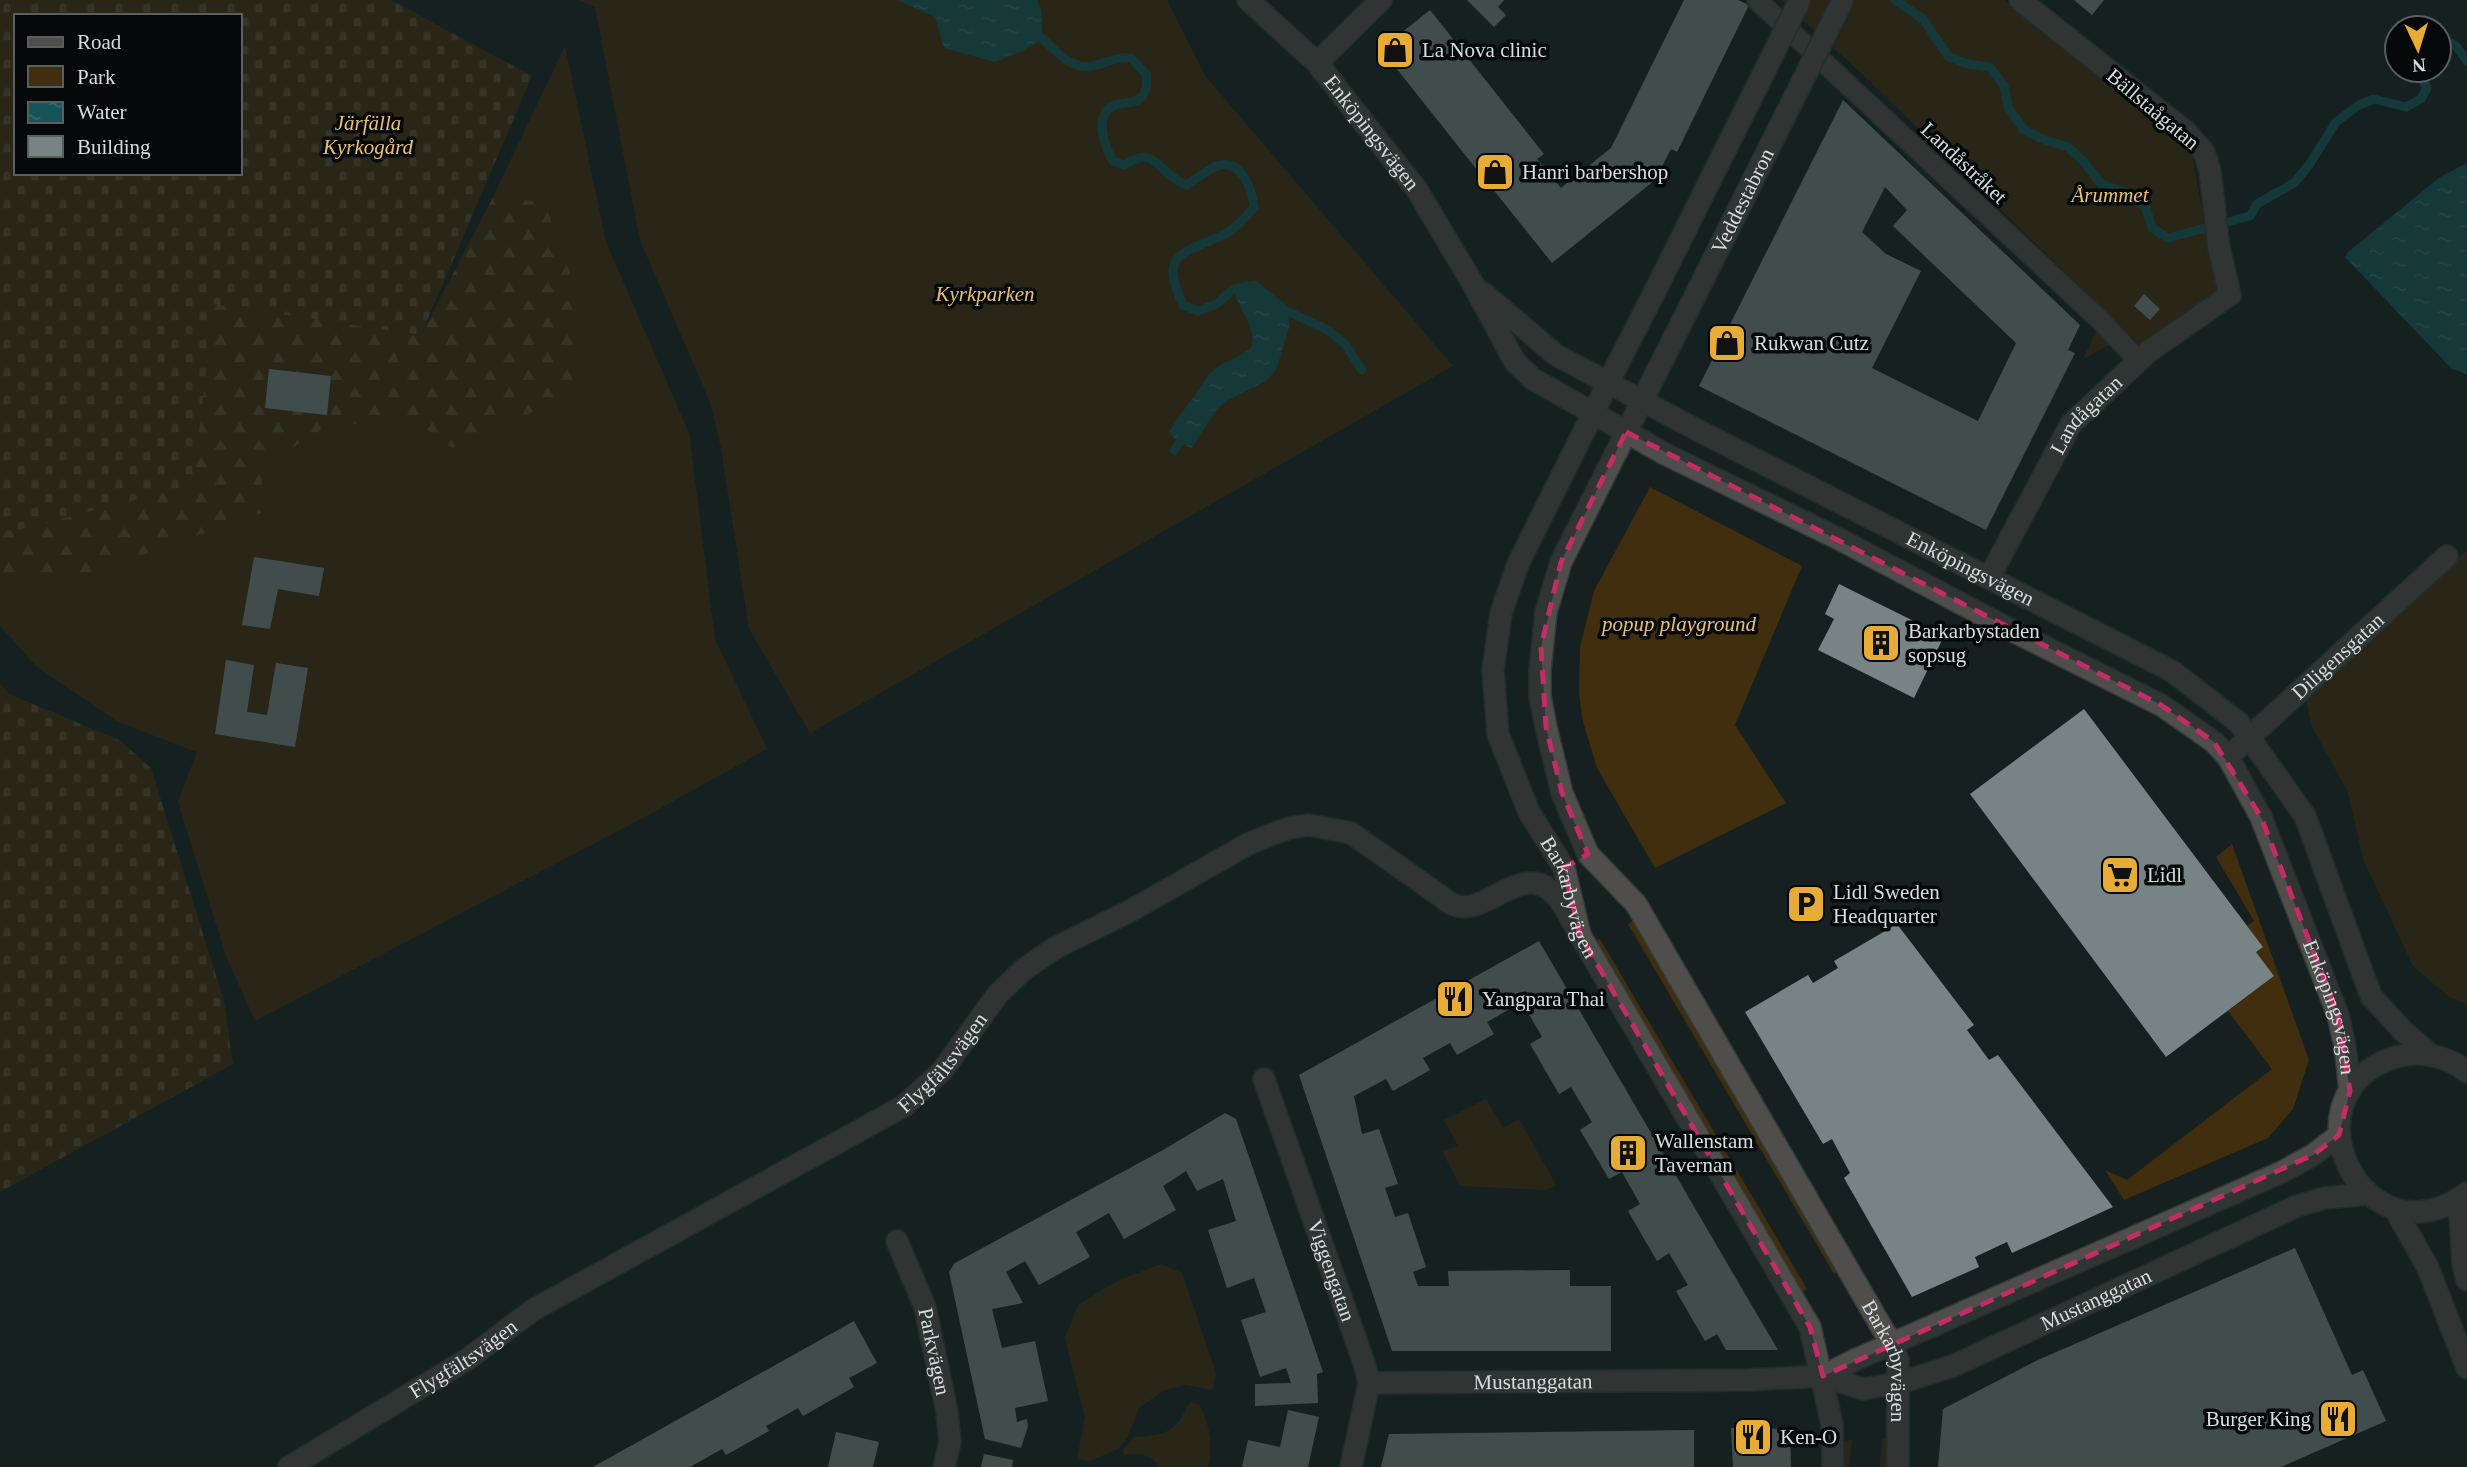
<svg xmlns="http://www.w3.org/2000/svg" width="2467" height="1467" viewBox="0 0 2467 1467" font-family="'Times New Roman',serif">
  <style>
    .green { fill: #402e0e }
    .forest { fill: url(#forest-firs) }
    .cemetery { fill: url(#cemetery-stones); fill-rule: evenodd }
    .water { fill: url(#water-ripples) }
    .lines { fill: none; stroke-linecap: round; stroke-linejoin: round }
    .stream { stroke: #155458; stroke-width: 9 }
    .building { fill: #778384; fill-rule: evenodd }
    .pedestrian-casing { stroke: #313b3b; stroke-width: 22 }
    .minor-casing { stroke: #313b3b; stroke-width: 24 }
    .tertiary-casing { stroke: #313b3b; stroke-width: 24 }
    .pedestrian { stroke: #504e4a; stroke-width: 19 }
    .minor { stroke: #504e4a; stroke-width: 21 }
    .tertiary { stroke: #504e4a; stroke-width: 21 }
    .tertiary-bridge-casing { stroke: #313b3b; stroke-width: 24; stroke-linecap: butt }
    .tertiary-bridge { stroke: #504e4a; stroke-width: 21 }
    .marked { fill: none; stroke: #c42c68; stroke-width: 5; stroke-dasharray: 14 9; stroke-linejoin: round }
    .labels { text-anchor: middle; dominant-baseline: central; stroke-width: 7; stroke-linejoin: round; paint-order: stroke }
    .poi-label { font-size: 21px; fill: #d8dedf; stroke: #050909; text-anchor: start }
    .street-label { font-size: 21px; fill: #d8dedf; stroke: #050909 }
    .park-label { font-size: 21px; font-style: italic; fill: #ebc073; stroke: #050909 }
  </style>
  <defs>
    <pattern id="forest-firs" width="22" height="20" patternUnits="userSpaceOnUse" patternTransform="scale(1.75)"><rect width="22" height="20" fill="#402e0e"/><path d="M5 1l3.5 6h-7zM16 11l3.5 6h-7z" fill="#5b4c31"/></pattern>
    <pattern id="cemetery-stones" width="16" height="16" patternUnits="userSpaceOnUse" patternTransform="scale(1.75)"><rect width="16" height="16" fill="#402e0e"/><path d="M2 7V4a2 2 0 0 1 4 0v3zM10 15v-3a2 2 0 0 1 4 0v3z" fill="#5b4c31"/></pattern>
    <pattern id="water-ripples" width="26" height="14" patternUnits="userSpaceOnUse" patternTransform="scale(1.75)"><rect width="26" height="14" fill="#155458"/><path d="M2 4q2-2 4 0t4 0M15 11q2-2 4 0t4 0" fill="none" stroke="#366c70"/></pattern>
  </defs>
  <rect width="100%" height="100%" fill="#162020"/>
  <!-- green -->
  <path class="green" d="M 579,0 L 1167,0 L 1206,77 L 1453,366 L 810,733 L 749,629 L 721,448 L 710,402 L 640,240 L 595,7 Z
    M 1781,0 L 2004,0 L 2191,150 L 2218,297 L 2140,345 L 1861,73 Z
    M 565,46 L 606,242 L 689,433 L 715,639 L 767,749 L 641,819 L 255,1021 L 226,956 L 178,802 L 197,752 L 118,722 L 37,667 L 0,626 L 0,580 L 82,576 L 325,427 L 411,418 L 452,448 L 545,203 L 494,195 Z
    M 2100,323 L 2116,341 L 2083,359 Z
    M 1650,487 L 1802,566 L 1735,725 L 1786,803 L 1655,868 L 1597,768 L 1583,722 L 1579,693 L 1580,647 L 1594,591 Z
    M 2467,550 L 2467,1004 L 2449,997 L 2413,966 L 2363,859 L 2348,792 L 2312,727 L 2305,695 Z
    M 2232,844 L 2309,1060 L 2293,1109 L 2268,1138 L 2124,1200 L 2105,1170 L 2127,1180 L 2272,1069 L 2228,1011 L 2274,976 L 2256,952 L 2263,947 L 2247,926 L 2254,921 L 2216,857 Z
    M 1634,920 L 1841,1270 L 1834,1274 L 1628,924 Z
    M 1600,939 L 1807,1289 L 1800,1293 L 1594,942 Z
    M 1486,1099 L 1503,1128 L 1519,1119 L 1556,1185 L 1545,1190 L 1460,1186 L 1442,1151 L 1458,1146 L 1444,1120 Z
    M 1161,1264 L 1182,1273 L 1216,1373 L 1213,1390 L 1186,1385 L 1164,1390 L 1139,1408 L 1128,1436 L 1118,1449 L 1089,1461 L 1077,1459 L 1085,1417 L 1065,1338 L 1078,1305 L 1117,1281 Z
    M 1190,1402 L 1199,1405 C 1210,1424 1213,1446 1208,1467 L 1159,1467 C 1150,1453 1139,1453 1124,1455 L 1123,1450 L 1135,1437 C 1170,1434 1174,1433 1190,1402 Z
    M 1890,1438 L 1888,1467 L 1880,1467 L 1882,1439 Z
    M 1852,1440 L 1849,1467 L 1841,1467 L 1843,1441 Z"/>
  <!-- forest -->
  <path class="forest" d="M 494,195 L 545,203 L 576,291 L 578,392 L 452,448 L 411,418 L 325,427 L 262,467 L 261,513 L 82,576 L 0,580 L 0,390 L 213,303 L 421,335 Z"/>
  <!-- cemetery -->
  <path class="cemetery" d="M 0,0 L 391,0 L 532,76 L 421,335 L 213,304 L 194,485 L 13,531 L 0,528 ZM 16,16 L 240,16 L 240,173 L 16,173 Z
    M 0,683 L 9,694 L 119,740 L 151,768 L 224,1001 L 233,1064 L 0,1192 Z"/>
  <!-- water -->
  <path class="water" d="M 897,0 L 1037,0 L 1041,10 L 1043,39 L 1020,52 L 995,62 L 944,48 L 935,17 Z
    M 2467,163 L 2467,374 L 2452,369 L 2345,257 L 2347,253 L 2440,177 Z
    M 1254,285 L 1287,311 L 1290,324 L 1276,370 L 1266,381 L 1228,400 L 1216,410 L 1191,449 L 1184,444 L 1175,456 L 1169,451 L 1176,440 L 1169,432 C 1178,417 1188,405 1198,391 C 1202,385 1205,378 1210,373 C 1222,362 1239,358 1252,347 C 1255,323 1238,310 1234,289 Z"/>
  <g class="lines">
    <!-- stream -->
    <path class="stream" d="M 1895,0 L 1923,19 L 1948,56 L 1967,64 L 1990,67 L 2004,86 L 2008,107 L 2024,130 L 2045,140 L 2068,147 L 2085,163 L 2101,184 L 2131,194 L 2146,208 L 2152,228 L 2168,238 L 2250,216 L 2257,204 L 2294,183 L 2309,165 L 2336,122 L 2359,105 L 2374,99 L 2406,107 L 2421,99 L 2427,88 L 2418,70
      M 1043,39 C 1058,54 1074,72 1097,65 C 1110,61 1118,57 1131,58 L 1147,75 C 1146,82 1147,92 1142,97 C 1135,104 1123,102 1115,105 C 1092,114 1105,147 1113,161 L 1124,165 C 1157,143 1158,175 1186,185 C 1195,180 1211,167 1220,165 C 1243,161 1252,191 1254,207 C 1245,219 1235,229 1221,236 C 1181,254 1159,254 1183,305 L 1198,311 L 1216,304 L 1234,289 L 1254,285 L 1287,311 L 1328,330 L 1345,344 L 1362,370
      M 2439,39 L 2443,38 L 2457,47 L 2467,61"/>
  </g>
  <!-- building -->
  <path class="building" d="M 1467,0 L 1504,0 L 1498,7 L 1506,15 L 1494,27 Z
    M 1684,0 L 1738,0 L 1749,5 L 1677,152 L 1671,149 L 1655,180 L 1552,263 L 1492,188 L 1497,183 L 1491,175 L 1485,180 L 1381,49 L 1430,10 L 1544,154 L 1537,159 L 1561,188 L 1611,148 Z
    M 2074,0 L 2104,0 L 2092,15 Z
    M 1843,100 L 2080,325 L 2068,350 L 2075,353 L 1986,530 L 1699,386 ZM 1885,187 L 1907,210 L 1893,226 L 2016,343 L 1978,421 L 1872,368 L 1921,271 L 1886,254 L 1862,232 Z
    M 2144,294 L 2160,309 L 2150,320 L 2134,306 Z
    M 269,369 L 331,376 L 327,415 L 265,408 Z
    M 254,557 L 324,568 L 319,596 L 278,589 L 270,629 L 242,625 Z
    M 1839,584 L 1944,636 L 1914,698 L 1818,650 L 1834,619 L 1825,614 Z
    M 226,660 L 254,665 L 247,712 L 267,715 L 276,663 L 308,668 L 295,747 L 215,734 Z
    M 2084,709 L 2263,947 L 2256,952 L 2274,976 L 2166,1057 L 1970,794 Z
    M 1897,924 L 1974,1025 L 1967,1030 L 1989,1060 L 1998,1055 L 2113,1207 L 2012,1253 L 2007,1242 L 1975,1257 L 1979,1267 L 1912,1297 L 1844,1178 L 1850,1173 L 1832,1139 L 1823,1144 L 1745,1012 L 1808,975 L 1813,983 L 1838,968 L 1834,961 Z
    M 1539,941 L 1741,1287 L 1778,1350 L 1726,1350 L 1717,1334 L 1705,1341 L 1676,1291 L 1688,1285 L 1669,1253 L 1657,1261 L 1628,1211 L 1640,1204 L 1622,1172 L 1609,1179 L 1580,1130 L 1592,1122 L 1571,1087 L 1559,1094 L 1530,1044 L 1542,1037 L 1522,1002 L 1487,1022 L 1494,1034 L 1457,1055 L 1450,1043 L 1423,1058 L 1430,1070 L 1393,1091 L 1386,1079 L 1354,1096 L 1362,1134 L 1379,1129 L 1398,1184 L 1385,1188 L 1395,1217 L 1408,1213 L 1426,1267 L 1413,1272 L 1418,1286 L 1449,1286 L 1448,1271 L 1570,1270 L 1570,1286 L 1611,1286 L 1611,1351 L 1392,1351 L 1299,1075 Z
    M 1225,1113 L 1236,1119 L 1323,1372 L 1317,1374 L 1318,1403 L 1255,1406 L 1255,1384 L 1291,1383 L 1286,1368 L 1260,1377 L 1241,1320 L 1266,1312 L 1254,1278 L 1227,1288 L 1208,1230 L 1236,1221 L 1223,1179 L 1197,1191 L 1186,1171 L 1163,1186 L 1176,1210 L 1124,1239 L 1109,1213 L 1076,1232 L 1090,1257 L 1039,1285 L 1025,1261 L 1006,1272 L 1023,1303 L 992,1309 L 1002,1348 L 1035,1341 L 1048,1401 L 1015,1408 L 1017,1422 L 1027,1419 L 1028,1426 L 1021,1448 L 985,1439 L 949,1272 L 955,1263 L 1163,1150 Z
    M 2295,1248 L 2352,1375 L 2363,1370 L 2386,1421 L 2281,1467 L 1938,1467 L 1943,1409 L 2038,1360 Z
    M 854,1321 L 877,1363 L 849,1378 L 854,1387 L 803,1416 L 798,1408 L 766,1426 L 769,1431 L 726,1455 L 722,1449 L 690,1467 L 593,1467 Z
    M 1288,1410 L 1319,1417 L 1308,1467 L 1242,1467 L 1248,1440 L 1280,1447 Z
    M 1731,1428 L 1790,1429 L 1791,1467 L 1733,1467 Z
    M 1694,1430 L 1694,1467 L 1381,1467 L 1389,1434 Z
    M 836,1432 L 879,1442 L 873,1467 L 828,1467 Z
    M 984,1454 L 1013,1460 L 1012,1467 L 981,1467 Z"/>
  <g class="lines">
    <defs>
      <path id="pedestrian" d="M 1757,0 L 2100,320 L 2139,361"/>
      <g id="minor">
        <path d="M 1317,63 L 1381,0"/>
        <path id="s1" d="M 1608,383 L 1518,564 L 1501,613 L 1493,670 L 1498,734 L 1529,812 L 1564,868 L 1580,935 L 1810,1327 L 1832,1424 L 1833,1467"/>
        <path id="s2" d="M 1642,401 L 1561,562 L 1546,612 L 1540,670 L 1540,696 L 1546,727 L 1562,793 L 1588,854 L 1636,904 L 1892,1345 L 1898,1360 L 1898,1467"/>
        <path id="s3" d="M 1989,578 L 2071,424 L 2148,352 L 2230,295 L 2219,248 L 2210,171 L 2204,152 L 2186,132 L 2020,0"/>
        <path id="s4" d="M 2228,757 L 2447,556"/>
        <path id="s5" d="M 1264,1079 L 1364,1363 L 1369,1383 L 1351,1467"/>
        <path id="s6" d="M 897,1241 L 925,1307 L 947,1412 L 950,1442 L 944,1467"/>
        <path d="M 1823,1376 L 1857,1359 L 2282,1172 L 2313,1155 L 2339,1135"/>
        <path id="s7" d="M 1369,1383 L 1749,1380 L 1823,1376 L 1863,1389 L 1899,1383 L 1953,1366 L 2297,1206 L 2325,1198 L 2369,1194"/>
        <path id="s8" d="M 289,1467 L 468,1359 L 533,1310 L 904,1106 L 942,1071 L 998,994 L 1023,970 L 1055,948 L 1130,911 L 1248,844 L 1270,835 L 1289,828 L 1309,825 L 1351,833 L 1442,897 C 1476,931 1514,863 1549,889 C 1563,900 1571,920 1580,935"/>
      </g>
      <g id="tertiary">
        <path id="s9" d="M 1248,0 L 1317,63 L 1417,190 L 1473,284 L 1515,362 L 1533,379 L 1665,454 L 1839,539 L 2013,631 L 2161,705 L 2214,742 L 2228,757 L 2261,817 L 2338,1015 L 2345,1046 L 2350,1091"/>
        <path id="s10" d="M 1483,293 L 1556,355 L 1703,433 L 2172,671 L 2239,723 L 2305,816 L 2371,996 L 2403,1031 L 2432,1056"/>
        <path d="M 1608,383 L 1653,295"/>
        <path d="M 1642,401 L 1688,310"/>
        <path d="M 2467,1072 C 2448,1056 2421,1050 2396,1057 C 2279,1093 2363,1269 2467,1193"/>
        <path d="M 2459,1198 L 2463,1264 L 2467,1280"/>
        <path d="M 2395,1209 L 2428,1268 L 2467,1368"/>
      </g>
    </defs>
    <!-- pedestrian casing -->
    <use href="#pedestrian" class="pedestrian-casing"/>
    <!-- minor casing -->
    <use href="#minor" class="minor-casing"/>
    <!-- tertiary casing -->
    <use href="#tertiary" class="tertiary-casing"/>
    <!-- pedestrian -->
    <use href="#pedestrian" class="pedestrian"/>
    <!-- minor -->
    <use href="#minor" class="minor"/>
    <!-- tertiary -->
    <use href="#tertiary" class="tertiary"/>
    <defs>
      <g id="tertiary-bridge">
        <path d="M 1653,295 L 1800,0"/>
        <path id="s11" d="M 1688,310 L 1843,0"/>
      </g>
    </defs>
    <!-- tertiary-bridge casing -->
    <use href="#tertiary-bridge" class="tertiary-bridge-casing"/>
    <!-- tertiary-bridge -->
    <use href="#tertiary-bridge" class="tertiary-bridge"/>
  </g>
  <!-- marked area -->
  <path d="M0 0H2467V1467H0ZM 1626,432 L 2161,705 L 2214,742 L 2261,817 L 2338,1015 L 2350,1091 L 2339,1135 L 2313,1155 L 1823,1376 L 1810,1327 L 1580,935 L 1564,868 L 1588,854 L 1562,793 L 1546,727 L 1541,647 L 1561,562 Z" fill="#162020" fill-opacity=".55" fill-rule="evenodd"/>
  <path class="marked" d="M 1626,432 L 2161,705 L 2214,742 L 2261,817 L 2338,1015 L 2350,1091 L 2339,1135 L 2313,1155 L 1823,1376 L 1810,1327 L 1580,935 L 1564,868 L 1588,854 L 1562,793 L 1546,727 L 1541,647 L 1561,562 Z"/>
  <!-- icons -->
  <defs>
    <symbol id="shop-square" viewBox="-11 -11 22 22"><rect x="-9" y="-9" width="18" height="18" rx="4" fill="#e7ac36" stroke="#050909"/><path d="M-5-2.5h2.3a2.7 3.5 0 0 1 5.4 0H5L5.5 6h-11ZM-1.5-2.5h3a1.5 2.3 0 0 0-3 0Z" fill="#111"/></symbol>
    <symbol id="building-square" viewBox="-11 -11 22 22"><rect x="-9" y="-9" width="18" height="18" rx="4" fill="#e7ac36" stroke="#050909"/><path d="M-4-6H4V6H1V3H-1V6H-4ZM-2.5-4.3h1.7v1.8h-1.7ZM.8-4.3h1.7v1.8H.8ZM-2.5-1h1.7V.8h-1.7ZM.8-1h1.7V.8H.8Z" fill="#111"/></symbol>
    <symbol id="supermarket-square" viewBox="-11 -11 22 22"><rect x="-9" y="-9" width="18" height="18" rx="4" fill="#e7ac36" stroke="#050909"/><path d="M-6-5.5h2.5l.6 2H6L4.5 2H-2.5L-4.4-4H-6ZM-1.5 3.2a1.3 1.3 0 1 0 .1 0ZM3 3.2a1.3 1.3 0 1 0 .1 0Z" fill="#111"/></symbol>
    <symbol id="parking-square" viewBox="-11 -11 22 22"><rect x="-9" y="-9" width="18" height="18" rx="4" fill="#e7ac36" stroke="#050909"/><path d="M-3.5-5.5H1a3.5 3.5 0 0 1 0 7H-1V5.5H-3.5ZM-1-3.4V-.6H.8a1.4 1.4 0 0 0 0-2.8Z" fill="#111"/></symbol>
    <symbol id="restaurant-square" viewBox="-11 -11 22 22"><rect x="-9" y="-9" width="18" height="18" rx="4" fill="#e7ac36" stroke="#050909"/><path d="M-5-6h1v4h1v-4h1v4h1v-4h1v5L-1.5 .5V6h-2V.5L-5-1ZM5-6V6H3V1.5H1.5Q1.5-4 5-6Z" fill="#111"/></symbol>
  </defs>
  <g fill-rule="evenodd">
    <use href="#shop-square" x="1373" y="28" width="44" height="44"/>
    <use href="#shop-square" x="1473" y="150" width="44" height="44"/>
    <use href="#shop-square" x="1705" y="321" width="44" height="44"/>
    <use href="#building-square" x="1859" y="621" width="44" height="44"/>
    <use href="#supermarket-square" x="2098" y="853" width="44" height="44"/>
    <use href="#parking-square" x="1784" y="882" width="44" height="44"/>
    <use href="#restaurant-square" x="1433" y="977" width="44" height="44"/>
    <use href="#building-square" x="1606" y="1131" width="44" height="44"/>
    <use href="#restaurant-square" x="2316" y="1397" width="44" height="44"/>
    <use href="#restaurant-square" x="1731" y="1415" width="44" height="44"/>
  </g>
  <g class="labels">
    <!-- poi labels -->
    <g class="poi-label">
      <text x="1422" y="50">La Nova clinic</text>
      <text x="1522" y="172">Hanri barbershop</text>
      <text x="1754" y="343">Rukwan Cutz</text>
      <text x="1908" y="631">Barkarbystaden<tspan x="1908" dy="24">sopsug</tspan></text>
      <text x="2147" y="875">Lidl</text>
      <text x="1833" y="892">Lidl Sweden<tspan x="1833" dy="24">Headquarter</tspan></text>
      <text x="1482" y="999">Yangpara Thai</text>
      <text x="1655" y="1141">Wallenstam<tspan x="1655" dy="24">Tavernan</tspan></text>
      <text x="2311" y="1419" text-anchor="end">Burger King</text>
      <text x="1780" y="1437">Ken-O</text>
    </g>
    <!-- street labels -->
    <g class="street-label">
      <text transform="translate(2153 109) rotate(40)">Bällstaågatan</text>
      <text stroke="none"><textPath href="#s9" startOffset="182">Enköpingsvägen</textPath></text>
      <text transform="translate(1964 163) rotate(43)">Landåstråket</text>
      <text stroke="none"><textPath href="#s11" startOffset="122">Veddestabron</textPath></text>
      <text stroke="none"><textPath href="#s3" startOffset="191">Landågatan</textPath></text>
      <text stroke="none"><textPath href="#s10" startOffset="562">Enköpingsvägen</textPath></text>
      <text stroke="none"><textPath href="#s4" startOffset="149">Diligensgatan</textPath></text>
      <text stroke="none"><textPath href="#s1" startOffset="555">Barkarbyvägen</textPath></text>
      <text stroke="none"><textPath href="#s9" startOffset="1542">Enköpingsvägen</textPath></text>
      <text stroke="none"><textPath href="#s8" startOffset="772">Flygfältsvägen</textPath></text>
      <text stroke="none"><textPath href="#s5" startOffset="203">Viggengatan</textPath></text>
      <text stroke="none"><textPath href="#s7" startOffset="747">Mustanggatan</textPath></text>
      <text stroke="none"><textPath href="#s6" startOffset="117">Parkvägen</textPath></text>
      <text stroke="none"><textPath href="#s8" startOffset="205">Flygfältsvägen</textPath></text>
      <text stroke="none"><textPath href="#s2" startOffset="1076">Barkarbyvägen</textPath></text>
      <text stroke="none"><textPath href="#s7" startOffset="164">Mustanggatan</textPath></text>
    </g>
    <!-- park labels -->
    <g class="park-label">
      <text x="368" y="123">Järfälla<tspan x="368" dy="24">Kyrkogård</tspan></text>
      <text x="2110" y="195">Årummet</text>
      <text x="985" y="294">Kyrkparken</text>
      <text x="1679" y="624">popup playground</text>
    </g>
  </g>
  <!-- legend -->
  <rect x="14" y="14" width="228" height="161" fill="#050909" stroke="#595e5f" stroke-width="2"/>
  <rect x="28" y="37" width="35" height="10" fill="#504e4a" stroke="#595e5f" stroke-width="2"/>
  <text x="77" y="49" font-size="21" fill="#d8dedf">Road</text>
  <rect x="28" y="66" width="35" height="21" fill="#402e0e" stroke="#595e5f" stroke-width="2"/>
  <text x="77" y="84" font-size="21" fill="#d8dedf">Park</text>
  <rect x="28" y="102" width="35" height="21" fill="url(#water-ripples)" stroke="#595e5f" stroke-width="2"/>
  <text x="77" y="119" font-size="21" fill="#d8dedf">Water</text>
  <rect x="28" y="136" width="35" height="21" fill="#778384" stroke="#595e5f" stroke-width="2"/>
  <text x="77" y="154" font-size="21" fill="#d8dedf">Building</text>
  <!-- north arrow -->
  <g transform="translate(2418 49) rotate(176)"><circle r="33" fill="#050909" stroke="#595e5f" stroke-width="2"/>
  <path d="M0-5L12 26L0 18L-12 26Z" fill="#e7ac36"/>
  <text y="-10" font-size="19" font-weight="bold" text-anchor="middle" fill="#d8dedf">N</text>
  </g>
</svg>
